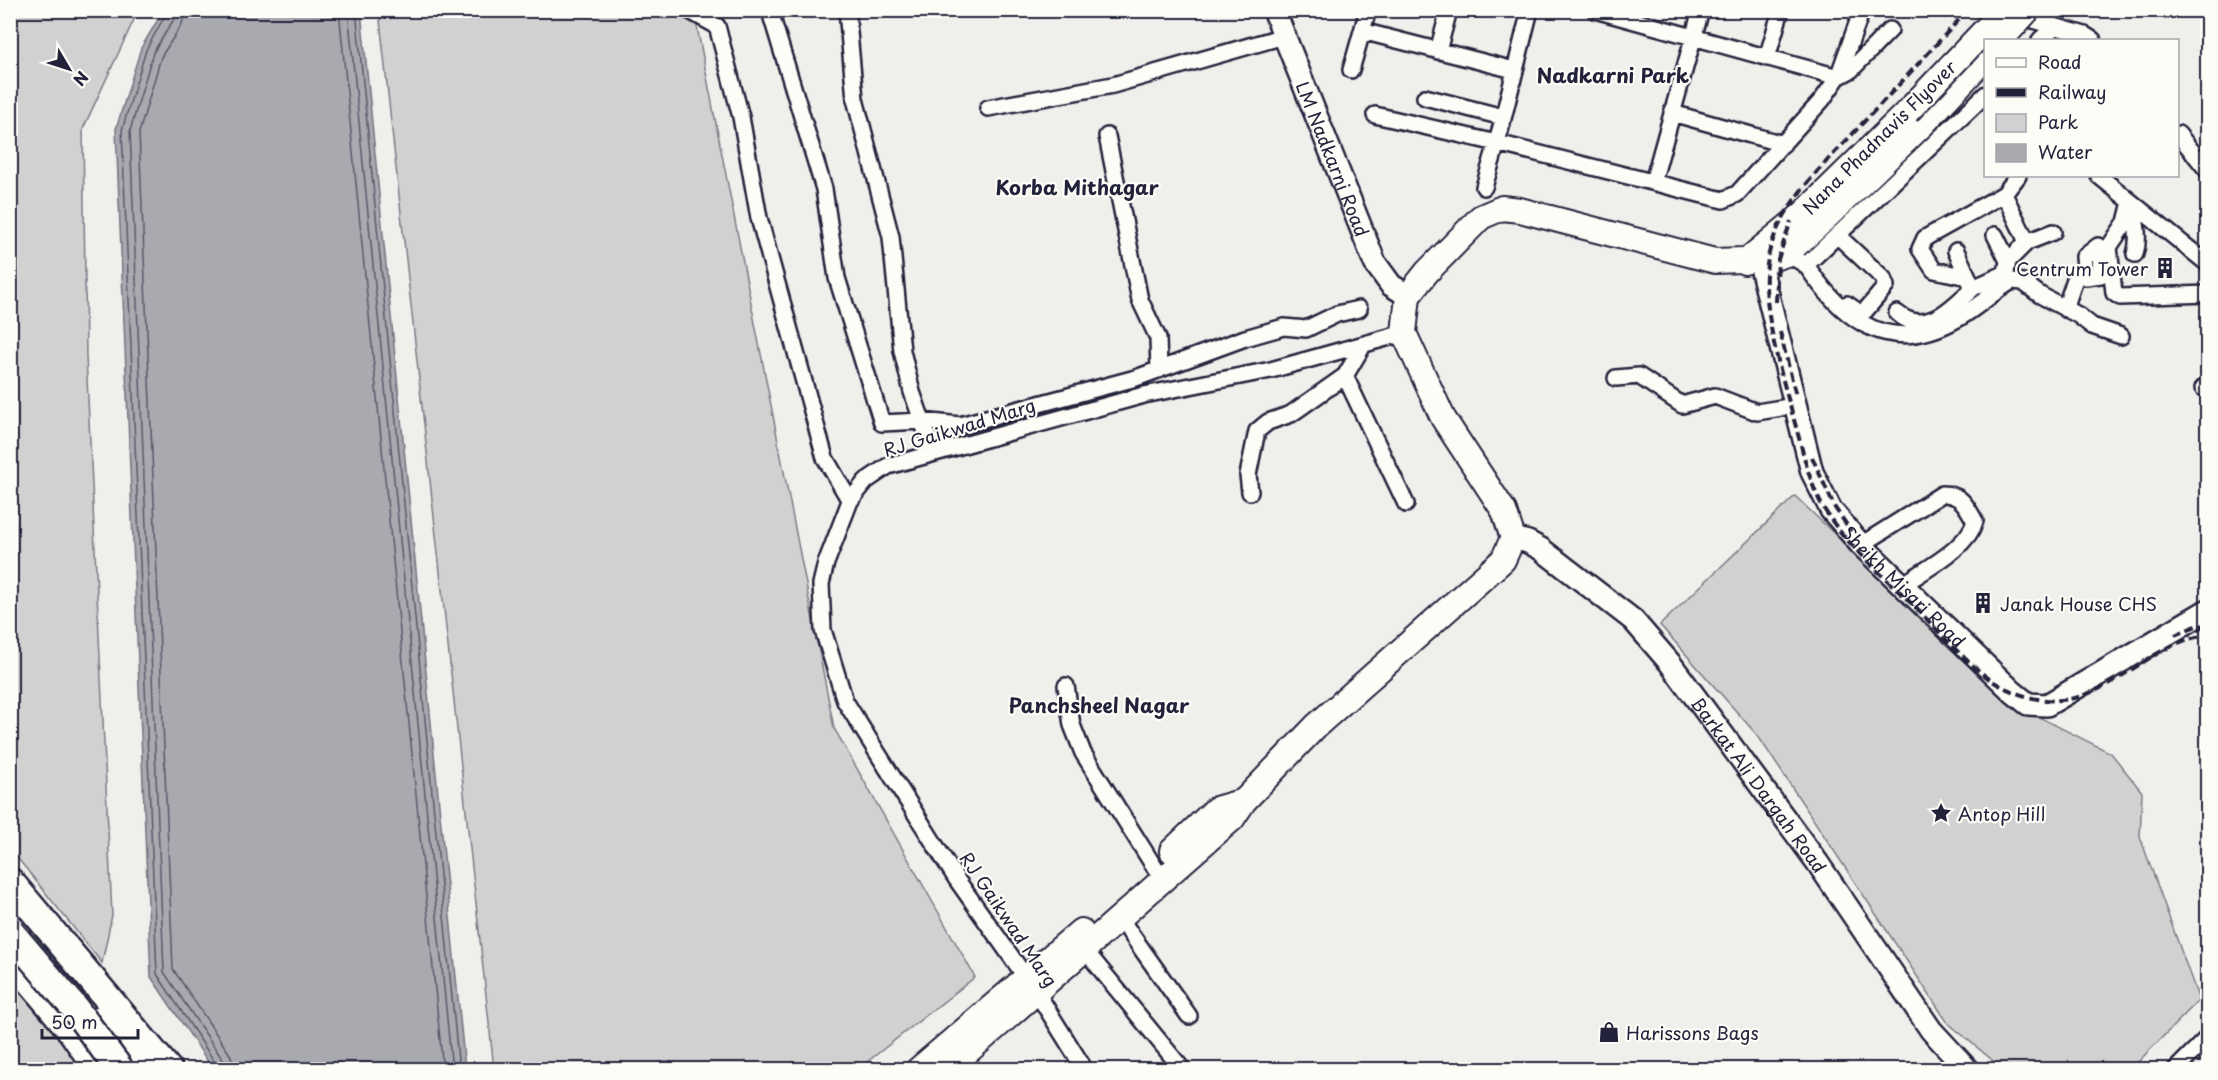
<svg xmlns="http://www.w3.org/2000/svg" width="2218" height="1080" viewBox="0 0 2218 1080" font-family="'Playpen Sans',sans-serif">
  <style>
    .green { fill: #d2d1d1; stroke: #7a7a86; stroke-width: 1.5 }
    .water { fill: #a9a9b0; stroke: #737381; stroke-width: 1.5 }
    .lines { fill: none; stroke-linecap: round; stroke-linejoin: round }
    .shore { stroke: #58586a; stroke-width: 1.5 }
    .street-casing { stroke: #22223b; stroke-width: 20 }
    .secondary-casing { stroke: #22223b; stroke-width: 26 }
    .primary-casing { stroke: #22223b; stroke-width: 28 }
    .highway-casing { stroke: #22223b; stroke-width: 32 }
    .street { stroke: #fdfcf7; stroke-width: 15 }
    .secondary { stroke: #fdfcf7; stroke-width: 21 }
    .primary { stroke: #fdfcf7; stroke-width: 24 }
    .highway { stroke: #fdfcf7; stroke-width: 27 }
    .rail { stroke: #22223b; stroke-width: 4; stroke-dasharray: 9 4.5; stroke-linecap: butt }
    .primary-bridge-casing { stroke: #22223b; stroke-width: 28; stroke-linecap: butt }
    .highway-bridge-casing { stroke: #22223b; stroke-width: 32; stroke-linecap: butt }
    .primary-bridge { stroke: #fdfcf7; stroke-width: 24 }
    .highway-bridge { stroke: #fdfcf7; stroke-width: 27 }
    .labels { text-anchor: middle; dominant-baseline: central; stroke-width: 4.5; stroke-linejoin: round; paint-order: stroke }
    .street-label { font-size: 18px; fill: #22223b; stroke: #fdfcf7 }
    .poi-label { font-size: 18px; fill: #22223b; stroke: #fdfcf7; text-anchor: start }
    .neighbourhood-label { font-size: 20px; font-weight: bold; fill: #22223b; stroke: #fdfcf7 }
  </style>
  <rect width="100%" height="100%" fill="#f0efec"/>
  <filter id="ink" filterUnits="userSpaceOnUse"><feTurbulence type="fractalNoise" baseFrequency=".0167" numOctaves="2"/><feDisplacementMap in="SourceGraphic" scale="12" xChannelSelector="R" yChannelSelector="G"/><feConvolveMatrix kernelMatrix="1 2 1 2 8 2 1 2 1" color-interpolation-filters="sRGB"/></filter>
  <g filter="url(#ink)">
    <!-- green -->
    <path class="green" d="M 10,11 L 138,11 L 83,129 L 86,356 L 112,915 L 102,963 L 11,850 Z
      M 379,11 L 694,11 L 834,728 L 975,977 L 858,1069 L 494,1069 Z
      M 1795,496 L 2009,702 L 2111,753 L 2142,792 L 2140,837 L 2199,1000 L 2131,1069 L 2003,1069 L 1948,1023 L 1758,736 L 1660,625 Z
      M 11,962 L 98,1069 L 11,1069 Z"/>
    <!-- water -->
    <path class="water" d="M 163,11 L 361,11 L 465,1069 L 213,1069 L 151,977 L 116,129 L 141,48 Z"/>
    <g class="lines">
      <!-- shore -->
      <path class="shore" d="M 168,10 L 146,50 L 122,130 L 157,974 L 216,1064 L 217,1070
        M 176,10 L 174,19 L 153,53 L 130,131 L 164,972 L 223,1060 L 225,1070
        M 185,10 L 182,24 L 161,57 L 139,133 L 173,969 L 231,1056 L 234,1070
        M 339,10 L 443,1070
        M 348,10 L 452,1070
        M 356,10 L 459,1070"/>
      <defs>
        <path id="street" d="M 688,10 L 717,26 L 741,117 L 759,218 L 825,458 L 850,501
          M 847,10 L 855,99 L 891,237 L 902,351 L 912,392 L 933,452
          M 1530,10 L 1497,143 L 1723,200 L 1737,194 L 1822,100 L 1838,77 L 1862,10
          M 1595,10 L 1838,77 L 1851,70 L 1890,30
          M 2016,15 L 2085,35 L 2093,40
          M 772,18 L 824,189 L 837,278 L 882,423 L 922,421 L 960,425 L 1136,378 L 1245,338 L 1284,327 L 1306,329 L 1337,314 L 1359,309
          M 1362,31 L 1514,70
          M 2040,40 L 2055,26
          M 1438,51 L 1449,10
          M 1767,58 L 1781,10
          M 1351,70 L 1368,10
          M 1425,97 L 1503,117
          M 988,108 L 1113,85 L 1284,36
          M 1672,113 L 1783,144
          M 1375,115 L 1497,143 L 1484,187
          M 2178,134 L 2208,171
          M 1107,136 L 1140,300 L 1158,338 L 1159,370
          M 2099,176 L 2208,264
          M 1653,182 L 1701,10
          M 2004,194 L 2027,242 L 2008,261 L 2006,273 L 1973,288 L 1968,277 L 1934,270 L 1920,249 L 1925,238 L 2004,194 L 2018,176
          M 2131,202 L 2126,222 L 2109,247 L 2114,293 L 2120,297 L 2208,294
          M 2132,205 C 2136,221 2140,238 2135,254
          M 1837,235 L 1883,278 L 1886,286 L 1865,311 L 1860,313 L 1847,304
          M 1995,235 L 2008,261
          M 2027,242 L 2053,232
          M 2098,246 L 2100,248 L 2101,275 L 2086,277 L 2084,257 Z
          M 1783,249 C 1788,259 1802,259 1808,268 C 1847,325 1893,356 1959,318 C 1978,307 1993,292 2012,281 L 2023,282 L 2040,295 L 2078,315 L 2092,326 L 2121,336
          M 1956,251 L 1968,277
          M 1806,265 L 1986,94
          M 2065,309 L 2075,279 L 2083,271
          M 1897,313 C 1925,337 1952,308 1973,288
          M 1345,376 L 1406,504
          M 1616,378 L 1639,376 L 1682,405 L 1715,396 L 1757,412 L 1794,406
          M 2203,388 L 2208,383
          M 1250,492 L 1248,475 L 1257,431 L 1268,422 L 1291,414 L 1345,376 L 1364,344
          M 1861,545 L 1942,494 C 1962,494 1966,506 1975,521 C 1968,548 1925,569 1903,585
          M 1066,686 L 1072,725 L 1083,753 L 1155,868
          M 1119,917 L 1189,1016
          M 1084,949 L 1183,1070
          M 1085,1070 L 1037,993 L 957,880 L 845,701 L 823,630 L 821,584 L 826,563 L 850,501 L 866,481 L 888,466 L 1144,395 L 1271,370 L 1404,333
          M 2175,1070 L 2208,1037"/>
        <g id="secondary">
          <path id="s1" d="M 1274,10 L 1375,263 L 1391,285 L 1408,296"/>
          <path id="s2" d="M 1757,251 L 1812,472 L 1831,510 L 1861,545 L 2013,692 L 2028,704 L 2047,705 L 2208,610"/>
          <path id="s3" d="M 1513,538 L 1528,542 L 1541,549 L 1633,620 L 1670,663 L 1817,862 L 1931,1030 L 1968,1070"/>
        </g>
        <path id="primary" d="M 1745,262 L 1802,215 L 1907,112
          M 1172,851 L 1216,809 L 1244,801
          M 918,1070 L 1081,931
          M 946,1070 C 1043,988 1136,902 1232,819 L 1244,801 L 1316,726 L 1503,560 L 1513,538 L 1504,511 L 1443,418 L 1404,333 L 1408,296 L 1427,272 L 1481,217 L 1502,208 L 1520,210 L 1715,261 L 1771,259 L 1786,254 L 1814,229 L 1923,124 L 1986,57"/>
        <path id="highway" d="M 10,882 L 168,1070
          M 10,957 L 72,1031 L 99,1070
          M 103,1019 L 141,1070"/>
      </defs>
      <!-- street casing -->
      <use href="#street" class="street-casing"/>
      <!-- secondary casing -->
      <use href="#secondary" class="secondary-casing"/>
      <!-- primary casing -->
      <use href="#primary" class="primary-casing"/>
      <!-- highway casing -->
      <use href="#highway" class="highway-casing"/>
      <!-- street -->
      <use href="#street" class="street"/>
      <!-- secondary -->
      <use href="#secondary" class="secondary"/>
      <!-- primary -->
      <use href="#primary" class="primary"/>
      <!-- highway -->
      <use href="#highway" class="highway"/>
      <!-- rail -->
      <path class="rail" d="M 1968,10 C 1932,49 1896,88 1859,127 C 1828,161 1789,195 1773,240 C 1768,252 1765,273 1766,287 C 1769,335 1783,381 1796,427 C 1804,455 1810,487 1826,512 C 1848,547 1884,576 1913,605 C 1937,629 1965,663 1994,682 C 2007,690 2022,696 2038,699 C 2105,711 2145,642 2208,635
        M 1776,302 L 1778,259 L 1791,221
        M 1780,332 L 1796,396
        M 1812,457 L 1835,508 L 1851,531
        M 2175,635 L 2196,626 L 2208,625"/>
      <defs>
        <path id="primary-bridge" d="M 2001,40 L 2028,10
          M 1907,112 L 2004,10"/>
        <path id="highway-bridge" d="M 10,932 L 72,1005 L 120,1070"/>
      </defs>
      <!-- primary-bridge casing -->
      <use href="#primary-bridge" class="primary-bridge-casing"/>
      <!-- highway-bridge casing -->
      <use href="#highway-bridge" class="highway-bridge-casing"/>
      <!-- primary-bridge -->
      <use href="#primary-bridge" class="primary-bridge"/>
      <!-- highway-bridge -->
      <use href="#highway-bridge" class="highway-bridge"/>
    </g>
  </g>
  <!-- icons -->
  <defs>
    <symbol id="building-bare" viewBox="-9 -9 18 18"><path d="M-4-6H4V6H1V3H-1V6H-4ZM-2.5-4.3h1.7v1.8h-1.7ZM.8-4.3h1.7v1.8H.8ZM-2.5-1h1.7V.8h-1.7ZM.8-1h1.7V.8H.8Z" fill="#22223b" stroke="#fdfcf7" stroke-width="2.5" paint-order="stroke"/></symbol>
    <symbol id="sight-bare" viewBox="-9 -9 18 18"><path d="M0-6L1.8-2.2L6-1.7L2.9 1.2L3.7 5.4L0 3.3L-3.7 5.4L-2.9 1.2L-6-1.7L-1.8-2.2Z" fill="#22223b" stroke="#fdfcf7" stroke-width="2.5" paint-order="stroke"/></symbol>
    <symbol id="shop-bare" viewBox="-9 -9 18 18"><path d="M-5-2.5h2.3a2.7 3.5 0 0 1 5.4 0H5L5.5 6h-11ZM-1.5-2.5h3a1.5 2.3 0 0 0-3 0Z" fill="#22223b" stroke="#fdfcf7" stroke-width="2.5" paint-order="stroke"/></symbol>
  </defs>
  <g fill-rule="evenodd">
    <use href="#building-bare" x="2150" y="253" width="30" height="30"/>
    <use href="#building-bare" x="1968" y="588" width="30" height="30"/>
    <use href="#sight-bare" x="1926" y="798" width="30" height="30"/>
    <use href="#shop-bare" x="1594" y="1017" width="30" height="30"/>
  </g>
  <g class="labels">
    <!-- street labels -->
    <g class="street-label">
      <text transform="translate(1879 137) rotate(-45)">Nana Phadnavis Flyover</text>
      <text stroke="none"><textPath href="#s1" startOffset="160">LM Nadkarni Road</textPath></text>
      <text transform="translate(959 427) rotate(-17)">RJ Gaikwad Marg</text>
      <text stroke="none"><textPath href="#s2" startOffset="376">Sheikh Misari Road</textPath></text>
      <text stroke="none"><textPath href="#s3" startOffset="354">Barkat Ali Dargah Road</textPath></text>
      <text transform="translate(1009 919) rotate(56)">RJ Gaikwad Marg</text>
    </g>
    <!-- poi labels -->
    <g class="poi-label">
      <text x="2148" y="268" text-anchor="end">Centrum Tower</text>
      <text x="2000" y="603">Janak House CHS</text>
      <text x="1958" y="813">Antop Hill</text>
      <text x="1626" y="1032">Harissons Bags</text>
    </g>
    <!-- neighbourhood labels -->
    <g class="neighbourhood-label">
      <text x="1613" y="75">Nadkarni Park</text>
      <text x="1077" y="187">Korba Mithagar</text>
      <text x="1099" y="705">Panchsheel Nagar</text>
    </g>
  </g>
  <!-- margin -->
  <rect width="2218" height="1080" fill="none" stroke="#fdfcf7" stroke-width="36"/>
  <rect x="18" y="18" width="2182" height="1044" fill="none" stroke="#22223b" stroke-width="2" filter="url(#ink)"/>
  <!-- legend -->
  <rect x="1984" y="39" width="195" height="138" fill="#fdfcf7" stroke="#a5a5ac" stroke-width="1.5"/>
  <rect x="1996" y="58" width="30" height="9" fill="#fdfcf7" stroke="#a5a5ac" stroke-width="1.5"/>
  <text x="2038" y="69" font-size="18" fill="#22223b">Road</text>
  <rect x="1996" y="88" width="30" height="9" fill="#22223b" stroke="#a5a5ac" stroke-width="1.5"/>
  <text x="2038" y="99" font-size="18" fill="#22223b">Railway</text>
  <rect x="1996" y="114" width="30" height="18" fill="#d2d1d1" stroke="#a5a5ac" stroke-width="1.5"/>
  <text x="2038" y="129" font-size="18" fill="#22223b">Park</text>
  <rect x="1996" y="144" width="30" height="18" fill="#a9a9b0" stroke="#a5a5ac" stroke-width="1.5"/>
  <text x="2038" y="159" font-size="18" fill="#22223b">Water</text>
  <!-- north arrow -->
  <g transform="translate(69 69) rotate(129)" stroke="#fdfcf7" stroke-width="4.5" paint-order="stroke">
  <path d="M0-4.5L10 22L0 15L-10 22Z" fill="#22223b"/>
  <text y="-9" font-size="16" font-weight="bold" text-anchor="middle" fill="#22223b">N</text>
  </g>
  <!-- scale -->
  <path d="M42 1029v9h96v-9" fill="none" stroke="#22223b" stroke-width="3"/>
  <text x="51" y="1029" font-size="18" fill="#22223b" stroke="#fdfcf7" stroke-width="4.5" paint-order="stroke">50 m</text>
</svg>
